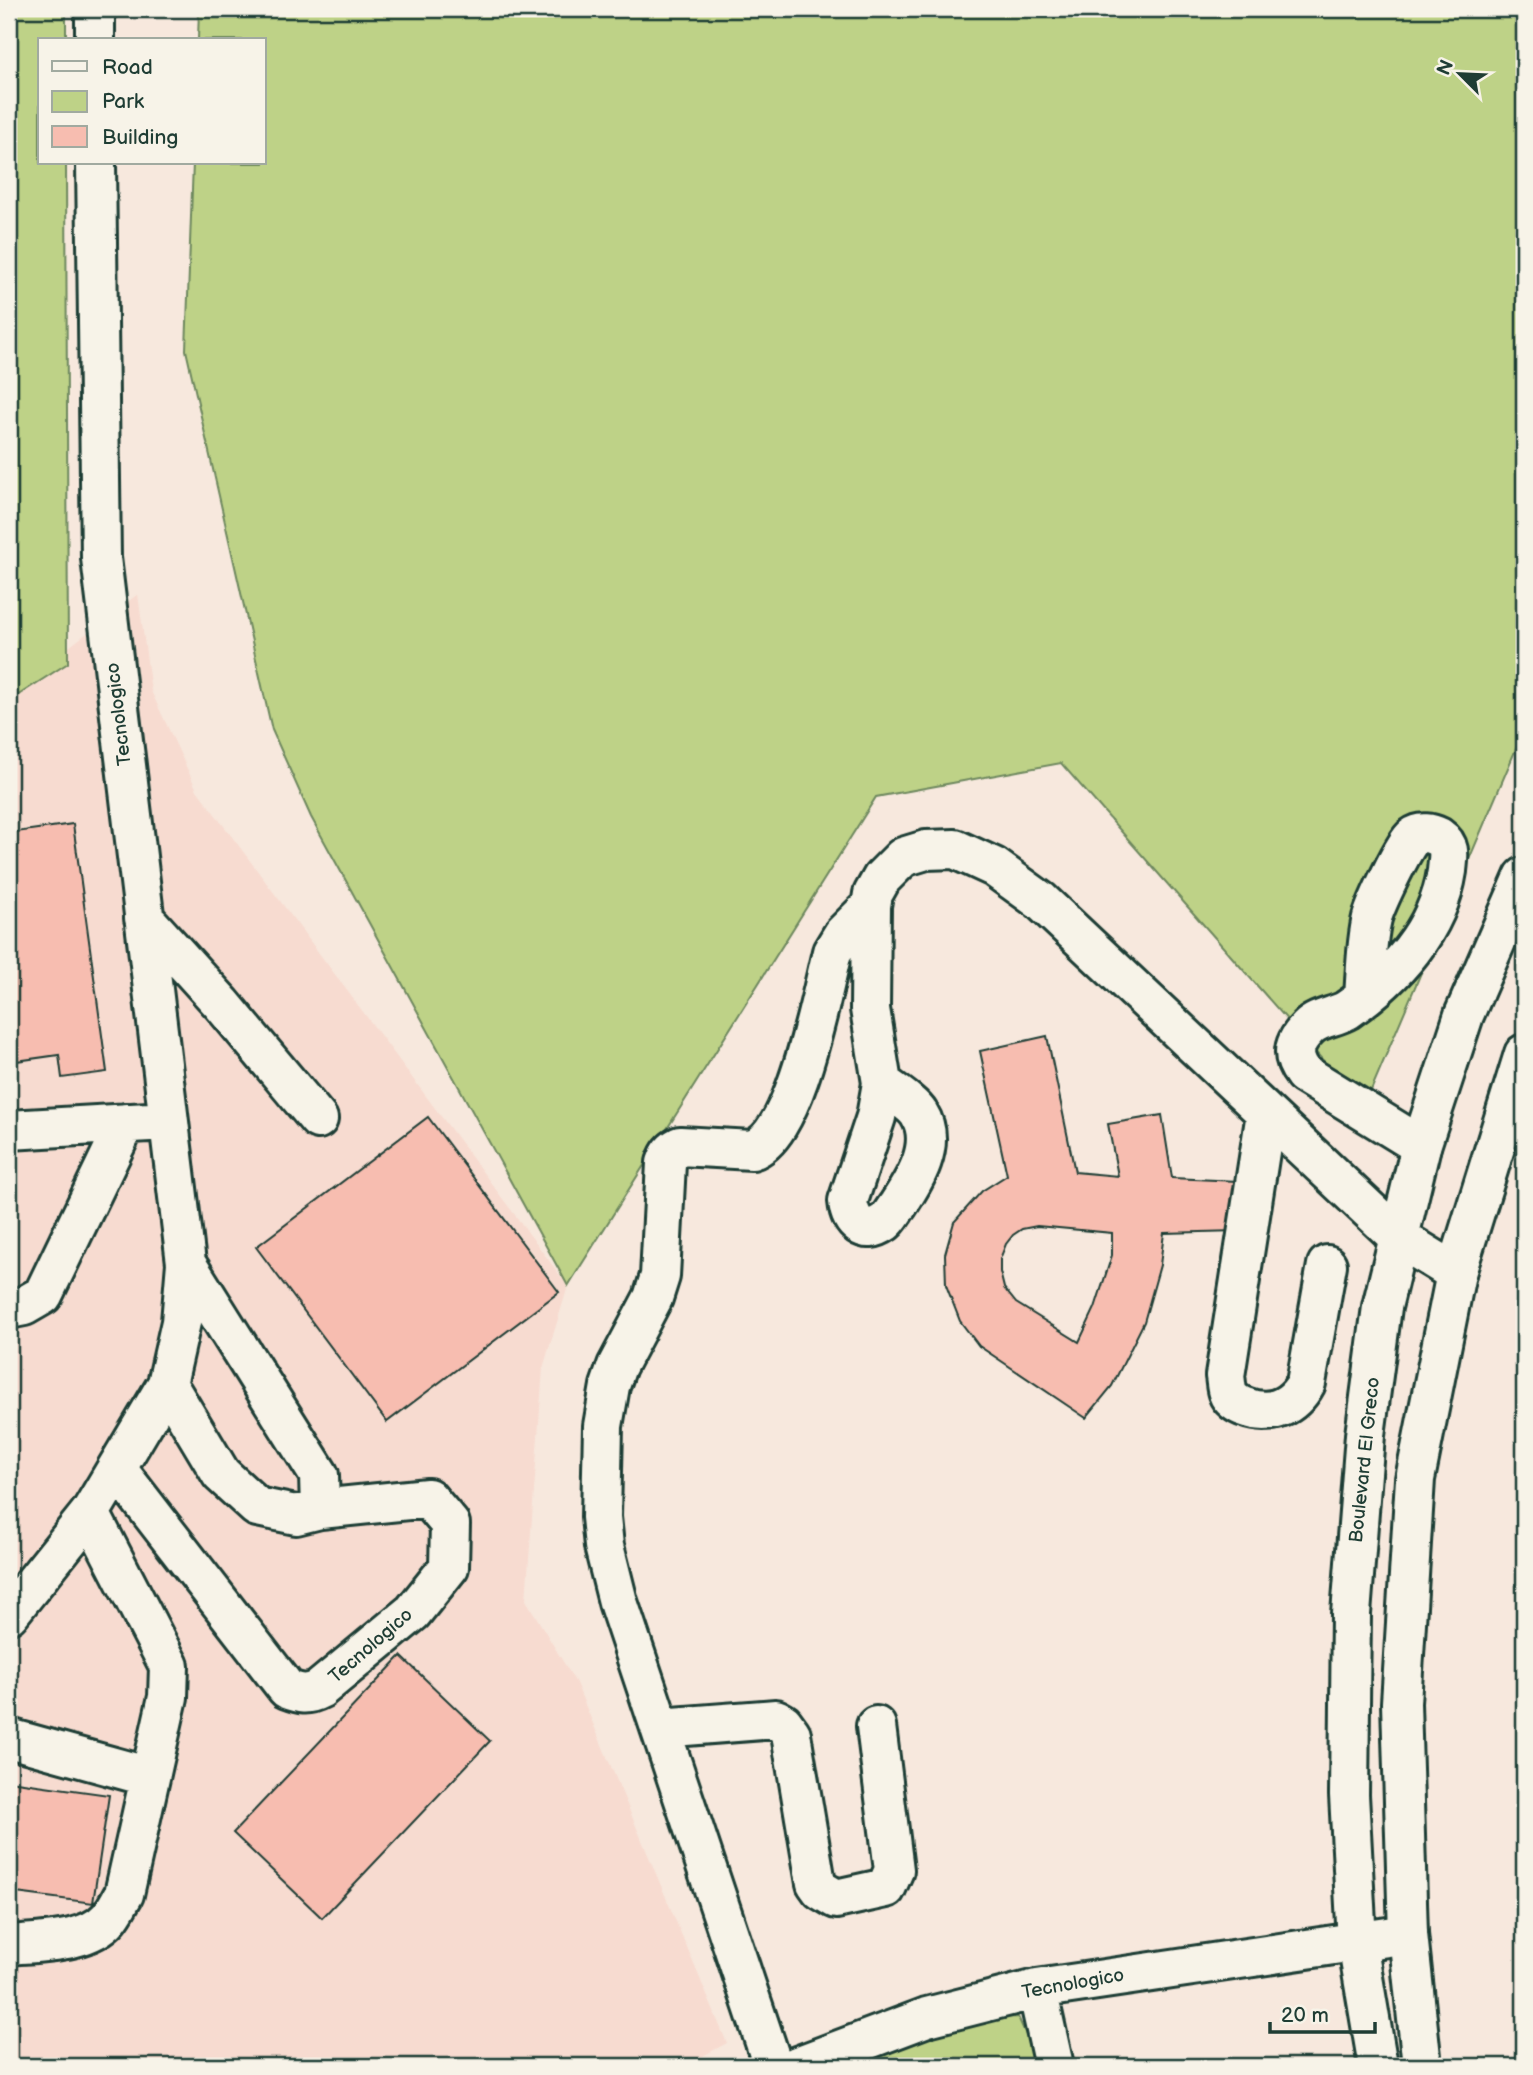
<svg xmlns="http://www.w3.org/2000/svg" width="1533" height="2075" viewBox="0 0 1533 2075" font-family="'Balsamiq Sans',sans-serif">
  <style>
    .built { fill: #f7dbd0 }
    .green { fill: #bed287; stroke: #6e885e; stroke-width: 2 }
    .building { fill: #f7bdb0; stroke: #1f3d34; stroke-width: 2; fill-rule: evenodd }
    .lines { fill: none; stroke-linecap: round; stroke-linejoin: round }
    .minor-casing { stroke: #1f3d34; stroke-width: 44 }
    .major-casing { stroke: #1f3d34; stroke-width: 44 }
    .minor { stroke: #f7f3e8; stroke-width: 38 }
    .major { stroke: #f7f3e8; stroke-width: 38 }
    .labels { text-anchor: middle; dominant-baseline: central; stroke-width: 5; stroke-linejoin: round; paint-order: stroke }
    .street-label { font-size: 19px; fill: #1f3d34; stroke: #f7f3e8 }
  </style>
  <rect width="100%" height="100%" fill="#f7e8dd"/>
  <filter id="ink" filterUnits="userSpaceOnUse"><feTurbulence type="fractalNoise" baseFrequency=".0143" numOctaves="2"/><feDisplacementMap in="SourceGraphic" scale="14" xChannelSelector="R" yChannelSelector="G"/><feConvolveMatrix kernelMatrix="1 2 1 2 8 2 1 2 1" color-interpolation-filters="sRGB"/></filter>
  <g filter="url(#ink)">
    <!-- built -->
    <path class="built" d="M 138,594 L 151,691 L 197,790 L 568,1286 L 543,1368 L 526,1600 L 576,1683 L 727,2043 L 684,2066 L 9,2066 L 9,693 Z"/>
    <!-- green -->
    <path class="green" d="M 9,9 L 66,9 L 66,40 L 40,40 L 40,163 L 66,163 L 68,663 L 9,701 Z
      M 199,9 L 1524,9 L 1524,730 L 1364,1107 L 1061,763 L 876,797 L 568,1286 L 311,817 L 272,730 L 186,350 L 193,163 L 264,163 L 264,40 L 198,40 Z
      M 1018,2017 L 1040,2066 L 834,2066 L 932,2021 Z"/>
    <!-- building -->
    <path class="building" d="M 73,824 L 107,1072 L 62,1078 L 59,1055 L 9,1062 L 9,833 Z
      M 1047,1036 L 1075,1172 L 1118,1176 L 1108,1124 L 1162,1115 L 1172,1178 L 1238,1181 L 1237,1231 L 1164,1233 L 1160,1265 L 1144,1322 L 1112,1386 L 1086,1418 L 979,1346 L 960,1321 L 946,1285 L 945,1254 L 954,1222 L 982,1191 L 1007,1175 L 980,1051 ZM 1037,1226 L 1112,1233 L 1112,1255 L 1095,1308 L 1079,1342 L 1016,1303 L 1004,1288 L 1000,1272 L 1000,1259 L 1006,1244 L 1013,1235 L 1022,1229 Z
      M 428,1117 L 559,1292 L 387,1422 L 256,1247 Z
      M 401,1656 L 490,1741 L 322,1918 L 233,1833 Z
      M 9,1781 L 109,1795 L 93,1903 L 9,1892 Z"/>
    <g class="lines">
      <defs>
        <path id="minor" d="M 95,9 L 95,40
          M 144,918 L 222,1004 L 318,1119
          M 1364,997 C 1366,971 1366,943 1372,918 C 1376,904 1404,844 1413,837 C 1421,831 1431,833 1439,837 C 1452,846 1448,858 1447,871 C 1438,930 1395,977 1347,1010 C 1335,1017 1317,1018 1308,1028 C 1292,1044 1291,1057 1304,1074 L 1421,1146
          M 882,1083 C 892,1091 913,1104 919,1114 C 938,1144 914,1181 898,1205 C 894,1210 890,1218 885,1222 C 864,1237 850,1222 848,1201 L 876,1117 L 882,1083 L 870,1009 L 871,906 L 873,894 L 882,878 L 903,857 L 926,850 L 955,849 L 994,867 L 1041,901 L 1399,1238 L 1456,1273
          M 1266,1113 L 1225,1376 C 1226,1381 1226,1389 1228,1393 C 1230,1399 1238,1405 1245,1407 C 1271,1417 1293,1407 1306,1383 L 1327,1265
          M 9,1130 L 149,1122
          M 186,1263 L 319,1475 L 320,1509
          M 9,1309 L 24,1306 L 43,1295 L 126,1123
          M 117,1469 L 287,1689 C 300,1694 307,1696 320,1689 L 413,1612 L 449,1567 L 450,1524 L 428,1498 L 320,1509 L 296,1515 L 257,1507 L 221,1474 L 167,1384
          M 9,1614 L 90,1513 L 167,1384 L 181,1322 L 186,1263 L 101,558 L 96,163
          M 660,1728 L 776,1719 L 783,1723 L 791,1734 L 816,1883 L 821,1890 L 836,1899 L 886,1888 L 894,1870 L 876,1726
          M 9,1738 L 150,1777
          M 9,1945 C 39,1942 88,1943 109,1918 C 115,1911 119,1902 124,1894 L 168,1697 L 169,1666 L 90,1513
          M 1037,1989 L 1054,2066
          M 773,2066 L 618,1602 L 604,1546 L 601,1517 L 603,1426 L 610,1386 L 617,1366 L 653,1298 L 660,1276 L 666,1163 C 669,1154 672,1150 680,1146 L 752,1150 C 796,1135 821,996 832,952 L 843,934 L 871,906
          M 797,2066 L 927,2017 L 1037,1989 L 1408,1934"/>
        <path id="major" d="M 1378,2066 L 1357,1942 L 1349,1795 L 1351,1614 L 1365,1435 L 1382,1307 L 1421,1146 L 1464,1015 L 1524,877
          M 1422,2066 L 1408,1934 L 1401,1703 L 1415,1479 L 1456,1273 L 1524,1054"/>
      </defs>
      <!-- minor casing -->
      <use href="#minor" class="minor-casing"/>
      <!-- major casing -->
      <use href="#major" class="major-casing"/>
      <!-- minor -->
      <use href="#minor" class="minor"/>
      <!-- major -->
      <use href="#major" class="major"/>
    </g>
  </g>
  <g class="labels">
    <!-- street labels -->
    <g class="street-label">
      <text transform="translate(119 714) rotate(-97)">Tecnologico</text>
      <text transform="translate(1365 1460) rotate(-84)">Boulevard El Greco</text>
      <text transform="translate(371 1646) rotate(-41)">Tecnologico</text>
      <text transform="translate(1073 1984) rotate(-10)">Tecnologico</text>
    </g>
  </g>
  <!-- margin -->
  <rect width="1533" height="2075" fill="none" stroke="#f7f3e8" stroke-width="35"/>
  <rect x="18" y="18" width="1498" height="2040" fill="none" stroke="#1f3d34" stroke-width="2.5" filter="url(#ink)"/>
  <!-- legend -->
  <rect x="38" y="38" width="228" height="126" fill="#f7f3e8" stroke="#a1aaa0" stroke-width="2"/>
  <rect x="52" y="61" width="35" height="10" fill="#f7f3e8" stroke="#a1aaa0" stroke-width="2"/>
  <text x="102" y="74" font-size="21" fill="#1f3d34">Road</text>
  <rect x="52" y="91" width="35" height="21" fill="#bed287" stroke="#a1aaa0" stroke-width="2"/>
  <text x="102" y="108" font-size="21" fill="#1f3d34">Park</text>
  <rect x="52" y="126" width="35" height="21" fill="#f7bdb0" stroke="#a1aaa0" stroke-width="2"/>
  <text x="102" y="144" font-size="21" fill="#1f3d34">Building</text>
  <!-- north arrow -->
  <g transform="translate(1460 74) rotate(294)" stroke="#f7f3e8" stroke-width="5" paint-order="stroke">
  <path d="M0-5L12 26L0 18L-12 26Z" fill="#1f3d34"/>
  <text y="-10" font-size="19" font-weight="bold" text-anchor="middle" fill="#1f3d34">N</text>
  </g>
  <!-- scale -->
  <path d="M1270 2022v10h105v-10" fill="none" stroke="#1f3d34" stroke-width="3.5"/>
  <text x="1281" y="2022" font-size="21" fill="#1f3d34" stroke="#f7f3e8" stroke-width="5" paint-order="stroke">20 m</text>
</svg>
